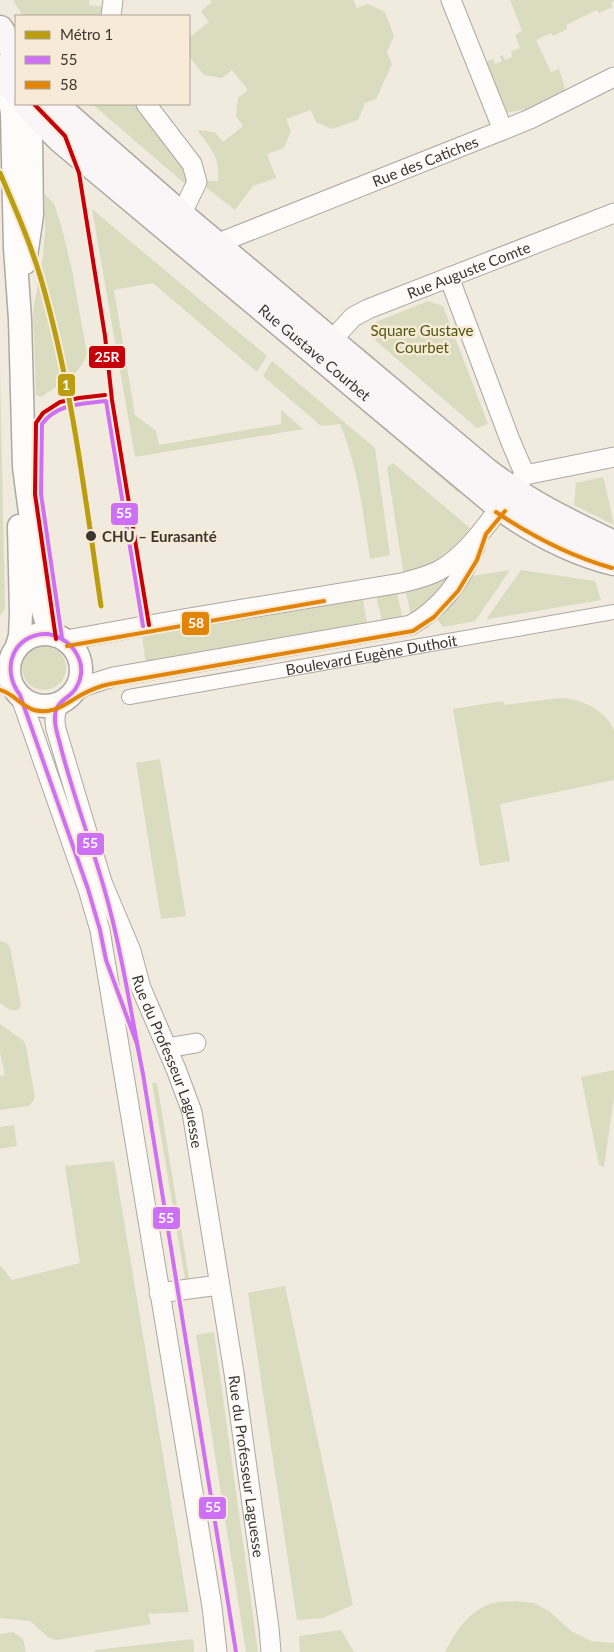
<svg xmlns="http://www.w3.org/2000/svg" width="614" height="1652" viewBox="0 0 614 1652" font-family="Lato,sans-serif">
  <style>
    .green { fill: #dadcc0 }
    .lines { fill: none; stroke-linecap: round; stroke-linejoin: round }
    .pedestrian-casing { stroke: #ada8a0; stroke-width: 16 }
    .minor-casing { stroke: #ada8a0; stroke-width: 21 }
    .tertiary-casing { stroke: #ada8a0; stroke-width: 25 }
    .secondary-casing { stroke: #ada8a0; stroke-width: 29 }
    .pedestrian { stroke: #fdfcfa; stroke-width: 14 }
    .minor { stroke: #fdfcfa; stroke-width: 19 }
    .tertiary { stroke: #fdfcfa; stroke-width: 22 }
    .secondary { stroke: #faf6f7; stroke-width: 26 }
    .bus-1-casing { stroke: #f7ebd8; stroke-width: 8 }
    .bus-2-casing { stroke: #f7ebd8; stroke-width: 8 }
    .bus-3-casing { stroke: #f7ebd8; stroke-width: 8 }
    .bus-1 { stroke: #ce70f6; stroke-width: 4 }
    .bus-2 { stroke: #e28407; stroke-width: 4 }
    .bus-3 { stroke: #c5000a; stroke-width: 4 }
    .metro-1-casing { stroke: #f7ebd8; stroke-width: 9 }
    .metro-1 { stroke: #ba9d10; stroke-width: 5 }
    .stop-dot { fill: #3b362f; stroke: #f7ebd8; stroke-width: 2 }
    .labels { text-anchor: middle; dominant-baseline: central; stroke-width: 5; stroke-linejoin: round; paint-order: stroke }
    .street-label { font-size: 15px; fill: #3b362f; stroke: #f7ebd8 }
    .park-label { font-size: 15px; fill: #50590f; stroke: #f7ebd8 }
    .stop-label { font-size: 15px; font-weight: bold; fill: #3b362f; stroke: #f7ebd8; text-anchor: start }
    .line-badge { stroke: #f7ebd8; stroke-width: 2 }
    .badge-label { font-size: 14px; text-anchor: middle; font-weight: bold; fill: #fff }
  </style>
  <rect width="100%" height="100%" fill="#f0eadf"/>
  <!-- green -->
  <path class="green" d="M 13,0 L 89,0 L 89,5 L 103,7 L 102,16 L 23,16 Z
    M 210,0 L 353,0 L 357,8 L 368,4 L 385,12 L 394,36 L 387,52 L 392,64 L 376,99 L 365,103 L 358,120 L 332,129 L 316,122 L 311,110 L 286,119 L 291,131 L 284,148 L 267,154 L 276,178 L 253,186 L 235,210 L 204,186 L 206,181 L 218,181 C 220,157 211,148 197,130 L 215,132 L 223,142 L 243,126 L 236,116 L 238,98 L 248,90 L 232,70 L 222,78 L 204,75 L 189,56 L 190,37 L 209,22 L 201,11 L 212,2 Z
    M 510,0 L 614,0 L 614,1 L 611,3 L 613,7 L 599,13 L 597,10 L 566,25 L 567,29 L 553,36 L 551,33 L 536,40 L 551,72 L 559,69 L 566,92 L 537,107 L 505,113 L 485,62 L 493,59 L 495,64 L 502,61 L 500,56 L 503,55 L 505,60 L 512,57 L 511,52 L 520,48 L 515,35 L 522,31 Z
    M 92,104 L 134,104 L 186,170 L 188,182 L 184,183 Z
    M 45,194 L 54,204 L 61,225 L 72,270 L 87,354 C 79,377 60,384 41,397 L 36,395 L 33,311 L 43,256 L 45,231 Z
    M 92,209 L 267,356 L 257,372 L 153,283 L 114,290 L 135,415 L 156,431 L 159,445 L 281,424 L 281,410 L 303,429 L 135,457 Z
    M 428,301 L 443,306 L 488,424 L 477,428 L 376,341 L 371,324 Z
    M 286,339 L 464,490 L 459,493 L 283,343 Z
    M 362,347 L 468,438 L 464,442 L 358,352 Z
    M 272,361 L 375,448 L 390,555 L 370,559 C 363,512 358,467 340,424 L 321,426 L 263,376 Z
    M 0,367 L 5,609 L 0,616 Z
    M 393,463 L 470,528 C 450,558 436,564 404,577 L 387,467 Z
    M 603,477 L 605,484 L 614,525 L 574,505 L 576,483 Z
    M 453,568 L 451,579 L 411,617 L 405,587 Z
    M 510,570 L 475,621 L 443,627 L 436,618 L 464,577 Z
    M 521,570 L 595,581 L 601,600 L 488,619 L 487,618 Z
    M 396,589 L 403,620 L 382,621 L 376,596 Z
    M 355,595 L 363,600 L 367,622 L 363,628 L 149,664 L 145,659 L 142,636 Z
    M22 668a22 22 0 1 1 44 0a22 22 0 1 1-44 0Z
    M 560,698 C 582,699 604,709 614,730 L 614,780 L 500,804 L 510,861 L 480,866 L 453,709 L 503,701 L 504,705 Z
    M 160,759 L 186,916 L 161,919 L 136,763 Z
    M 0,941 L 7,943 L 10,947 L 21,1005 L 19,1009 C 12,1013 6,1007 0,1003 Z
    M 0,1024 L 24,1041 L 26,1046 L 35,1098 L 29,1106 L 0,1110 L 0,1076 L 5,1075 L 0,1053 Z
    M 614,1070 L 614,1097 L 604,1167 L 599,1165 L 581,1077 Z
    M 152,1083 L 157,1083 L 189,1278 L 185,1279 Z
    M 14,1125 L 17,1146 L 0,1149 L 0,1127 Z
    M 114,1161 L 189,1612 L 148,1614 L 151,1624 L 57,1640 L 49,1638 L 30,1621 L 0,1618 L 0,1265 L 12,1280 L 80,1263 L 65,1166 Z
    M 285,1286 L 353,1605 L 323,1618 L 297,1620 L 248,1293 Z
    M 214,1332 L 258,1652 L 246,1652 L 196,1335 Z
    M 517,1601 L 534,1603 L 549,1611 L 571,1631 L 591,1641 L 614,1643 L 614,1652 L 445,1652 C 456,1631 469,1610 493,1603 C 500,1601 509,1602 517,1601 Z
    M 341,1630 L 354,1652 L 300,1652 L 299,1636 Z
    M 13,1632 L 23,1639 L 26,1652 L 0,1652 L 0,1634 Z
    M 193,1639 L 194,1652 L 94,1652 L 95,1650 Z"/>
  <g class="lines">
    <defs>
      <g id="pedestrian">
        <path id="s1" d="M 129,697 L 614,612"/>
      </g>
      <g id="minor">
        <path d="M 111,16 L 113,0"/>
        <path d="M 146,104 L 192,164 L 197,182 L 181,215"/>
        <path d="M 503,130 L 530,119 L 614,77"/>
        <path id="s2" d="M 216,244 L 503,130 L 451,0"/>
        <path d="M 449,277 L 510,440 L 525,475"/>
        <path id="s3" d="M 332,340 L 353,317 L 368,309 L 614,213"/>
        <path d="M 66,640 L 183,619 L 401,583 C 413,580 426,577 438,571 C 472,554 500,504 525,475 L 614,457"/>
        <path d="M 71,694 L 85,686 L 113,677 L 411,625 C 441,608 462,579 475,547"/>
        <path d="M 20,695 L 88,889 L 100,930 L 212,1607 L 217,1652"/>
        <path id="s4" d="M 61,701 C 54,710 54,719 56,729 L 102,882 L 131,951 L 141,988 L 176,1069 L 192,1112 L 234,1373 L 269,1628 L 271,1652"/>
        <path d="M 167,1048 L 196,1043"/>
        <path d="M 159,1293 L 219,1285"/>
      </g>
      <path id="tertiary" d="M 5,77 L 9,92 L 12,114 L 15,248 L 20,319 L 24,467 L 43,611 L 48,628 L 56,636
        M 25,263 L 32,215 L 31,137 L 37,104
        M9 670a36 36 0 1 1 72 0a36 36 0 1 1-72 0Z
        M 16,649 L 20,636 L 21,613 L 19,526"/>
      <g id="secondary">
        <path d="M 0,29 L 16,55"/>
        <path d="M 0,68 L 16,92"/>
        <path id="s5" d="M 26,104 L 60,139 L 500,507 C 534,531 573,552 614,562"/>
        <path d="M 54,104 L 181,215 L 486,471 C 525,501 569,523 614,544"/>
      </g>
    </defs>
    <!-- pedestrian casing -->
    <use href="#pedestrian" class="pedestrian-casing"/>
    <!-- minor casing -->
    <use href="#minor" class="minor-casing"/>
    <!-- tertiary casing -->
    <use href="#tertiary" class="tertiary-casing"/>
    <!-- secondary casing -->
    <use href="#secondary" class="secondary-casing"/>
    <!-- pedestrian -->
    <use href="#pedestrian" class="pedestrian"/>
    <!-- minor -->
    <use href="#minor" class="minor"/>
    <!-- tertiary -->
    <use href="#tertiary" class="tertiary"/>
    <!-- secondary -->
    <use href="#secondary" class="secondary"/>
    <defs>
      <path id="bus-1" d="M 106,401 L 143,626
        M 48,634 C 73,639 90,664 76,688 C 71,697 59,700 56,710 C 53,721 57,733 60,744 C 74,800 96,854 110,910 C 124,964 132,1019 143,1074 L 137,1044 L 106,960 L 100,930 L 88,889 L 20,695 C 0,669 13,633 48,634 Z
        M 62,638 L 41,494 L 42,424 C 57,403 83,404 106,401
        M 143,1074 L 236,1652"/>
      <path id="bus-2" d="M 496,512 C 533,537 570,556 612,568
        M 67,646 L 324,601
        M 0,690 C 13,693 21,706 34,710 C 53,715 65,704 81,695 C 90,690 100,686 110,684 L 413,631 L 434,617 L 458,591 L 477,560 L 486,534 L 505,511"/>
      <path id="bus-3" d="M 34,104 L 65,136 L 79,173 L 105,336 L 112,400 L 149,625
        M 56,639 L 35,494 L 36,423 L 43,413 L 60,402 L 79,398 L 105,395"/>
    </defs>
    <!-- bus-1 casing -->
    <use href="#bus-1" class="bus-1-casing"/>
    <!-- bus-2 casing -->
    <use href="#bus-2" class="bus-2-casing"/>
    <!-- bus-3 casing -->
    <use href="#bus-3" class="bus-3-casing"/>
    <!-- bus-1 -->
    <use href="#bus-1" class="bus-1"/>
    <!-- bus-2 -->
    <use href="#bus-2" class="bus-2"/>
    <!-- bus-3 -->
    <use href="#bus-3" class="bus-3"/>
    <defs>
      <path id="metro-1" d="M 0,173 C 15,208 30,242 41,279 C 72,386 85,496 101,606"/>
    </defs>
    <!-- metro-1 casing -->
    <use href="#metro-1" class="metro-1-casing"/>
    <!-- metro-1 -->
    <use href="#metro-1" class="metro-1"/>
  </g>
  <!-- markers -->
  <circle class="stop-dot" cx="91" cy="536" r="6"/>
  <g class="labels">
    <!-- street labels -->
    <g class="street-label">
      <text stroke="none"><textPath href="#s2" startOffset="225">Rue des Catiches</textPath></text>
      <text stroke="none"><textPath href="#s3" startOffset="156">Rue Auguste Comte</textPath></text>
      <text stroke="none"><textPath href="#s5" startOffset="381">Rue Gustave Courbet</textPath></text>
      <text stroke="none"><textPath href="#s1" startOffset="246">Boulevard Eugène Duthoit</textPath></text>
      <text stroke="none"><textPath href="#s4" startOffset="381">Rue du Professeur Laguesse</textPath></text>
      <text stroke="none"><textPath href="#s4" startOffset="795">Rue du Professeur Laguesse</textPath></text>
    </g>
    <!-- park labels -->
    <g class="park-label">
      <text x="422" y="330">Square Gustave<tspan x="422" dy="17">Courbet</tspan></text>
    </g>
    <!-- stop labels -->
    <g class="stop-label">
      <text x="102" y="536">CHU – Eurasanté</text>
    </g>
  </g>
  <g class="line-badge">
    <rect x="88" y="345" width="38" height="24" rx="5" fill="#c5000a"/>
    <rect x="57" y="373" width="19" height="24" rx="5" fill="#ba9d10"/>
    <rect x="110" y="502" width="29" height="24" rx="5" fill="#ce70f6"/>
    <rect x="181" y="611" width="29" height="25" rx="5" fill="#e28407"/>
    <rect x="76" y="832" width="29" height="24" rx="5" fill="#ce70f6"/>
    <rect x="152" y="1206" width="29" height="24" rx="5" fill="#ce70f6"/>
    <rect x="198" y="1496" width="29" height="24" rx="5" fill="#ce70f6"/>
  </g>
  <g class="badge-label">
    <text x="107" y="362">25R</text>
    <text x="66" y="390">1</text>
    <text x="124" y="518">55</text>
    <text x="196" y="628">58</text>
    <text x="90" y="848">55</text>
    <text x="166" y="1223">55</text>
    <text x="213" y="1512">55</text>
  </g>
  <!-- legend -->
  <rect x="15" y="15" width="175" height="90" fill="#f7ebd8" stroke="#aca394"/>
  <rect x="25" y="31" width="25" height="8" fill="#ba9d10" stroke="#aca394"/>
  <text x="60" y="40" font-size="15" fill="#3b362f">Métro 1</text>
  <rect x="25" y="56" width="25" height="8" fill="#ce70f6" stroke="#aca394"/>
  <text x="60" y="65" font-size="15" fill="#3b362f">55</text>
  <rect x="25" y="81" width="25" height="8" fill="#e28407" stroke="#aca394"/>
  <text x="60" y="90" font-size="15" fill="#3b362f">58</text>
</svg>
